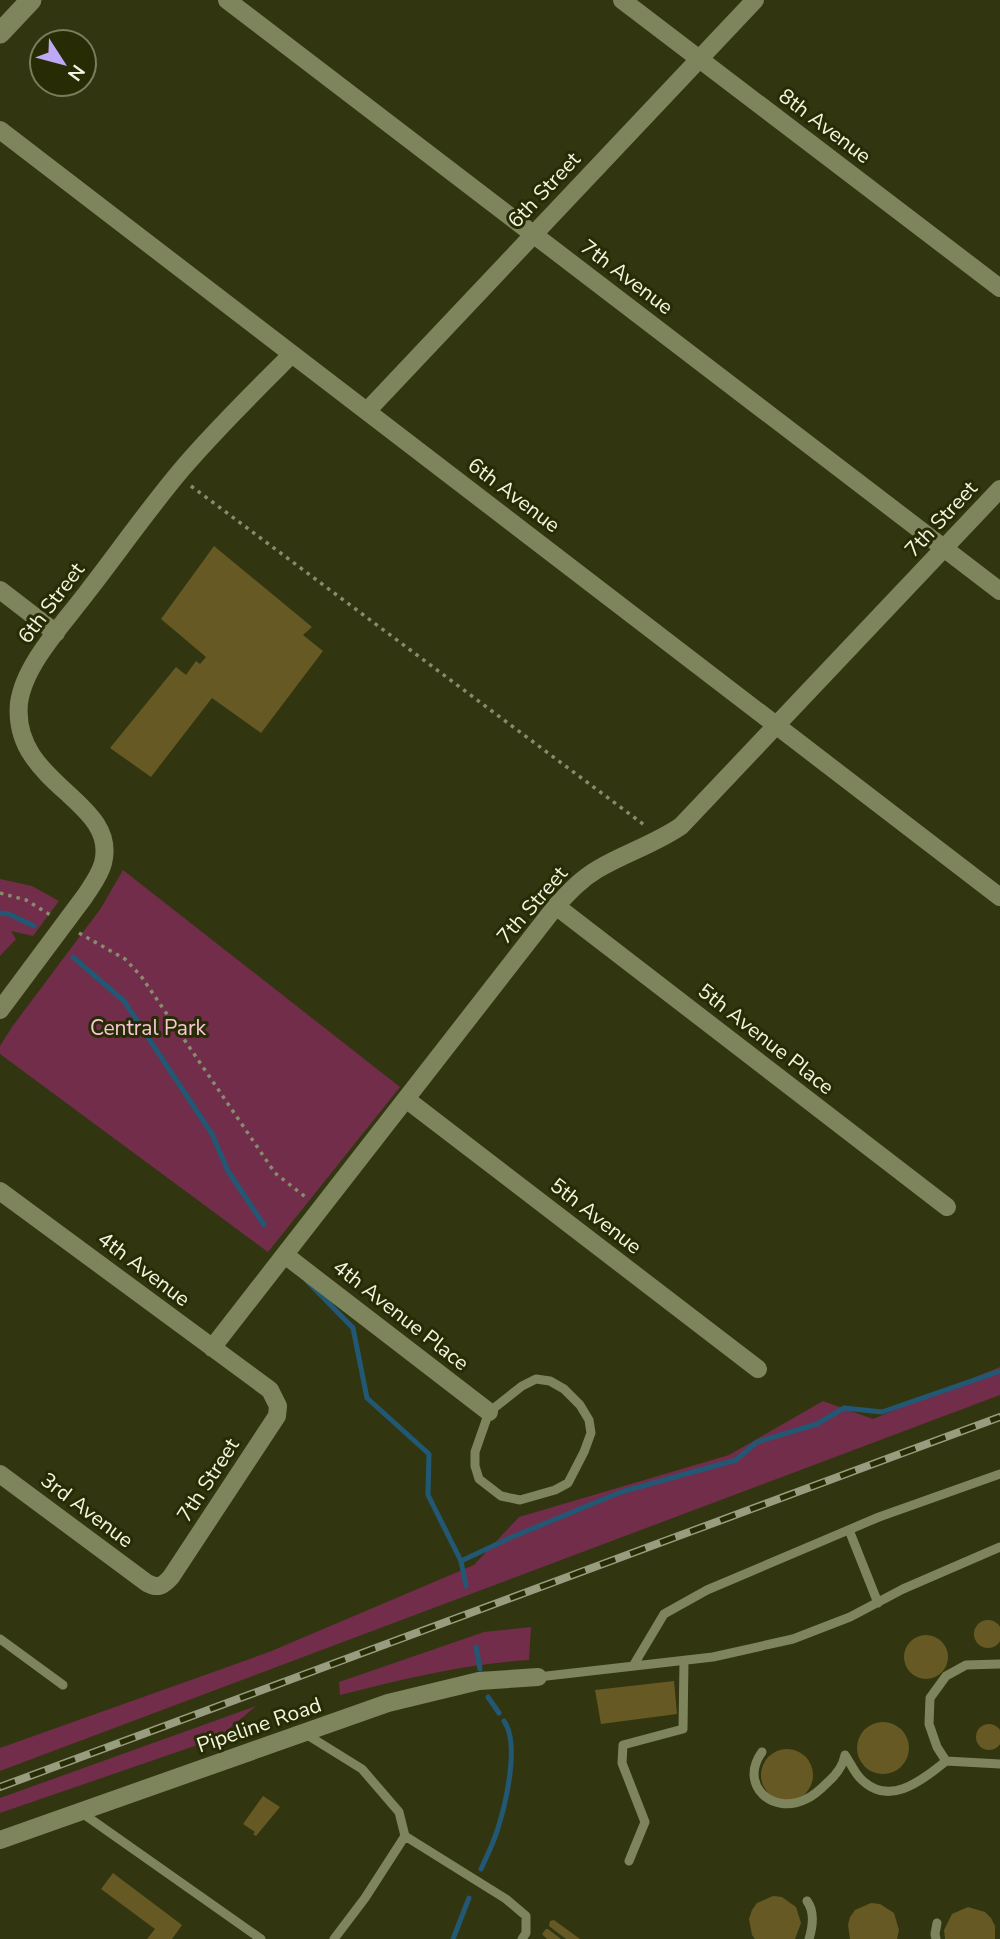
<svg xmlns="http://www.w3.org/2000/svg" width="1000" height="1939" viewBox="0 0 1000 1939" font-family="'Nunito Sans',sans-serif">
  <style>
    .green { fill: #712d4a }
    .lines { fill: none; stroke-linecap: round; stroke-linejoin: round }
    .stream { stroke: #235875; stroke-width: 5 }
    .building { fill: #665924 }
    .path { stroke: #888c6e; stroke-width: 3.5; stroke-dasharray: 3.5 5; stroke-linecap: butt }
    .service { stroke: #7e855c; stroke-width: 9 }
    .minor { stroke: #7e855c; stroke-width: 18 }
    .tertiary { stroke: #7e855c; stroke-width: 21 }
    .rail-casing { stroke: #989d7f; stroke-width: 8 }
    .rail { stroke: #272c05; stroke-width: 5; stroke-dasharray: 16; stroke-linecap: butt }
    .labels { text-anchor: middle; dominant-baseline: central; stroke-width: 6; stroke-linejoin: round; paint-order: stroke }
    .street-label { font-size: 21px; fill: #f2f6e0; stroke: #272c05 }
    .park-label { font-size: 21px; fill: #f9c7d8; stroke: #272c05 }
  </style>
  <rect width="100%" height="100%" fill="#313610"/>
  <!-- green -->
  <path class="green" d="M 123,870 L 400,1087 L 268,1252 L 0,1054 L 0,1046 L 12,1027 L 101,908 Z
    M 0,879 L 32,886 L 59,901 L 33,936 L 11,931 L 16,939 L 0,956 Z
    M 1000,1367 L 1000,1395 L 0,1771 L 0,1748 L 269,1652 L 474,1565 L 519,1517 L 729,1455 L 823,1401 L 873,1419 Z
    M 531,1627 L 529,1660 C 464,1664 403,1679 340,1695 L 339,1682 L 484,1632 Z
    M 256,1706 L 218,1738 L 0,1813 L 0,1798 Z"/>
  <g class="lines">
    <!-- stream -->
    <path class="stream" d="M 0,913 L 9,914 L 34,926
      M 73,957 L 124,1001 L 212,1134 L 228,1171 L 264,1225
      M 307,1281 L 353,1328 L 367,1398 L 429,1454 L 428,1495 L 461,1561 L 466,1586
      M 461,1561 L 512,1537 L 621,1492 L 736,1460 L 757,1442 L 817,1424 L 844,1408 L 882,1412 L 1000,1371
      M 476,1647 L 480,1669
      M 488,1697 L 499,1713
      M 481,1869 C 487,1856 494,1842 498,1828 C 506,1803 520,1743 504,1721
      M 453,1939 L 469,1898"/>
  </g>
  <!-- building -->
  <path class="building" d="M 214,546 L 312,627 L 303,635 L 323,651 L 261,733 L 212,698 L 151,777 L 110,748 L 176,667 L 186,675 L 196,661 L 200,664 L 206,657 L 161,619 Z
    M974 1634a14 14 0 1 1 28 0a14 14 0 1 1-28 0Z
    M904 1657a22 22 0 1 1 44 0a22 22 0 1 1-44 0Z
    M 674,1681 L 677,1714 L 601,1724 L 595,1690 Z
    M857 1748a26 26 0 1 1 52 0a26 26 0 1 1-52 0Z
    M976 1737a13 13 0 1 1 26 0a13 13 0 1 1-26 0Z
    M761 1775a26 26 0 1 1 52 0a26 26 0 1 1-52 0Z
    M 263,1796 L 280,1807 L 256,1836 L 253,1834 L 255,1832 L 243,1824 Z
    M 113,1873 L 182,1925 L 172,1939 L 147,1939 L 155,1929 L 101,1889 Z
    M 773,1896 L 782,1897 L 796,1907 L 801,1923 L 795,1939 L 755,1939 L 752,1935 L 749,1919 L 752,1910 L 757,1903 Z
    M 871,1903 L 880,1904 L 894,1913 L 899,1930 L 897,1939 L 850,1939 L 848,1925 L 850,1917 L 855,1910 Z
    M 968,1907 L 985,1912 L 991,1918 L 995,1926 L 995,1939 L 945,1939 L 944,1930 L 952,1914 Z
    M 554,1920 L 580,1939 L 566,1939 L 549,1926 L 550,1921 Z
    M 546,1929 L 548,1929 L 561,1939 L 547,1939 L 542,1934 Z"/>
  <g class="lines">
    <!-- path -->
    <path class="path" d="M 191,486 L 647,827
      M 0,893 L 26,900 L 52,916
      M 79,933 L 125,959 L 141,976 L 275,1173 L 308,1199"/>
    <!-- service -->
    <path class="service" d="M 536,1379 L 550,1381 L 564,1389 L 580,1405 L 589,1420 L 591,1433 L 584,1452 L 568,1483 L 555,1490 L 520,1500 L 501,1496 L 479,1479 L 475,1466 L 475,1452 L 489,1412 L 522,1386 Z
      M 849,1530 L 878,1603
      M 0,1639 L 63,1685
      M 1000,1664 L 966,1665 L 946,1676 L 930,1698 L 929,1724 L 937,1747 L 946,1761 L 1000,1764
      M 633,1666 L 664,1614 L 707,1590 L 879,1517 L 1000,1474
      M 538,1677 L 713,1657 L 793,1639 L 850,1617 L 903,1589 L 1000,1547
      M 304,1733 L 362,1769 L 399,1812 L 405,1836 L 506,1899 L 526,1916 L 526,1933 L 522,1939
      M 762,1752 C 738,1785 773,1816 806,1799 C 814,1796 822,1788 828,1782 C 837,1774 843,1766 845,1755 C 850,1762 854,1772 860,1778 C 888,1808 921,1781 946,1761
      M 82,1813 L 261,1939
      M 629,1861 L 645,1822 L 622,1763 L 623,1745 L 683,1729 L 684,1661
      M 807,1901 C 815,1912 813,1926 809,1939
      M 334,1939 L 365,1898 L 405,1836
      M 936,1939 L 935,1934 L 937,1923"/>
    <!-- minor -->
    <path class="minor" d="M 227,0 L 1000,591
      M 622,0 L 1000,288
      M 0,130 L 1000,897
      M 367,411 L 755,0
      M 0,590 L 56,633
      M 556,906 L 947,1207
      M 0,1010 L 85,896 C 92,885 100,875 103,863 C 119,800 11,785 19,703 C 24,664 65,622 88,591 C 119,551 149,508 182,469 C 216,429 255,391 292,354
      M 406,1099 L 758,1369
      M 0,1191 L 270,1390 L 278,1406 L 277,1416 L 171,1577 C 163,1586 158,1589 147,1583 L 0,1474
      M 285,1255 L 489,1412
      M 212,1348 L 556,906 C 569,892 581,879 598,869 C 625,853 655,844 681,826 L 1000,489
      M 0,1840 L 388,1703 L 479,1681 L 538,1677"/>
    <!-- tertiary -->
    <path class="tertiary" d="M 0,33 L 31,0"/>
    <defs>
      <path id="rail" d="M 0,1787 L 1000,1417"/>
    </defs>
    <!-- rail casing -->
    <use href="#rail" class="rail-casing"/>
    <!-- rail -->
    <use href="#rail" class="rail"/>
  </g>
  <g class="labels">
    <!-- street labels -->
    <g class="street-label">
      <text transform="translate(825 126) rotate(37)">8th Avenue</text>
      <text transform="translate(544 190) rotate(-47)">6th Street</text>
      <text transform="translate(627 277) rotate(37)">7th Avenue</text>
      <text transform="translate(514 495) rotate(37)">6th Avenue</text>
      <text transform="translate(941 519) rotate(-47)">7th Street</text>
      <text transform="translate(51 603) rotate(-53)">6th Street</text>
      <text transform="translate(532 905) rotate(-49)">7th Street</text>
      <text transform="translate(766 1039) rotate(38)">5th Avenue Place</text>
      <text transform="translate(596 1216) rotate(38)">5th Avenue</text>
      <text transform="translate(144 1269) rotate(37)">4th Avenue</text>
      <text transform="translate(401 1315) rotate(38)">4th Avenue Place</text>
      <text transform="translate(208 1480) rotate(-57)">7th Street</text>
      <text transform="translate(87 1510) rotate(37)">3rd Avenue</text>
      <text transform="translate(259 1725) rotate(-19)">Pipeline Road</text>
    </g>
    <!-- park labels -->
    <g class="park-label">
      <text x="148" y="1028">Central Park</text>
    </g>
  </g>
  <!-- north arrow -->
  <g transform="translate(63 63) rotate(126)"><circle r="33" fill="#272c05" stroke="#787d5d" stroke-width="2"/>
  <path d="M0-5L12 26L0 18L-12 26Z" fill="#bda9f5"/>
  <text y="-10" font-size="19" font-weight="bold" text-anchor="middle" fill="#f2f6e0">N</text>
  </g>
</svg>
